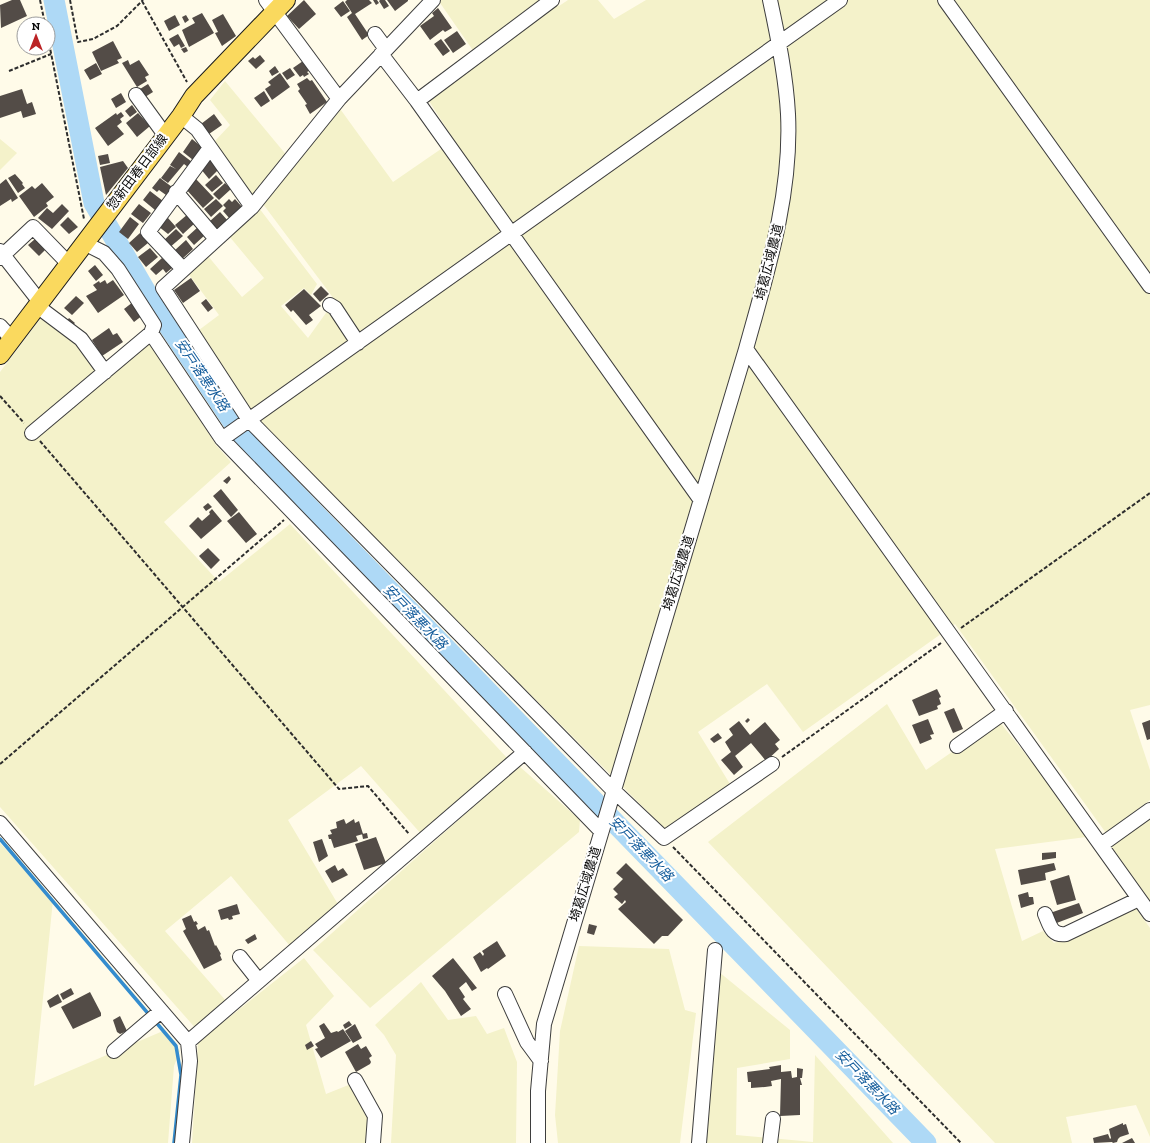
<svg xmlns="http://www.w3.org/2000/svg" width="1150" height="1143" viewBox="0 0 1150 1143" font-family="'Zilla Slab','Noto Sans JP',serif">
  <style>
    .farmland { fill: #f4f2ca }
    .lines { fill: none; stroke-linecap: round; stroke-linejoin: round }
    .stream { stroke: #348cce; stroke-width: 3.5 }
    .river { stroke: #aed9f6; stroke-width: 21 }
    .building { fill: #534c47 }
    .minor-casing { stroke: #3e3e3e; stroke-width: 16 }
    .major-casing { stroke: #1c1c1c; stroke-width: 20 }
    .path { stroke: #2d2d2d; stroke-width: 2; stroke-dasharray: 4 2; stroke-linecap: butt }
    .minor { stroke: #fff; stroke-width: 14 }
    .major { stroke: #fad95e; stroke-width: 18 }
    .labels { text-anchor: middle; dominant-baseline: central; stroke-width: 4; stroke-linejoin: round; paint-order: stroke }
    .street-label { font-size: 13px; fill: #0b0b0b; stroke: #fff }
    .water-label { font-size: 14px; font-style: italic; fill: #155d9c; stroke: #fff }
  </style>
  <rect width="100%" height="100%" fill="#fffbe9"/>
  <!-- farmland -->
  <path class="farmland" d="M 438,0 L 555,0 L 559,6 L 568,0 L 598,0 L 614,19 L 646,0 L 1150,0 L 1150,705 L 1130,710 L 1150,770 L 1150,800 L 1106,833 L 955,624 L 803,732 L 767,684 L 698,732 L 730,784 L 667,831 L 258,422 L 367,343 L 263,204 L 252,199 L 214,142 L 230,125 L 210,100 L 225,81 L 293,163 L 338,106 L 393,182 L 454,140 L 429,101 L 481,62 Z
    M 0,139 L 17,153 L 0,170 Z
    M 259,208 L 317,284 L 311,295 L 304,288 L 281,306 L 308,338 L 328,310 L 355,344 L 251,416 L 195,333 L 219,315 L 187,272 L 208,256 L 242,297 L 264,278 L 229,236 Z
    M 44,314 L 78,342 L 103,376 L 148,339 L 216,445 L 231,462 L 164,522 L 219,582 L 290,524 L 508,759 L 422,835 L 361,766 L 288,820 L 339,906 L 290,946 L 231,876 L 165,931 L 227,1002 L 198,1031 L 0,807 L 0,372 Z
    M 887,704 L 926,770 L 998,720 L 1044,777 L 1086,837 L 995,849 L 1022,941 L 1043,931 L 1054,943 L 1135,907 L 1150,928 L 1150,1137 L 1136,1105 L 1066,1117 L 1072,1143 L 995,1143 L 708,842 Z
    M 519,766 L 580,820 L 579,832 L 370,1008 L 313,950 Z
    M 1150,819 L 1150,901 L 1111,846 Z
    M 0,843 L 53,900 L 34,1086 L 163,1031 L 180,1051 L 174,1066 L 168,1143 L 0,1143 Z
    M 579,946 L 669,949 L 685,1010 L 696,1013 L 680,1143 L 558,1143 L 555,1115 L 560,1031 Z
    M 304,958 L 334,996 L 306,1025 L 326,1094 L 351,1084 L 372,1116 L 370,1143 L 192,1143 L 198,1042 Z
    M 719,972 L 790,1030 L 790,1059 L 737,1068 L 736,1135 L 813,1142 L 815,1055 L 893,1143 L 705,1143 Z
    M 421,982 L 448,1020 L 476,1016 L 487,1034 L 504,1028 L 517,1062 L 516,1143 L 391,1143 L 396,1055 L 384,1035 L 375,1025 Z"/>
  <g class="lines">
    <!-- stream -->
    <path class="stream" d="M 0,839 L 151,1017
      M 155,1021 L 176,1046 L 181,1075 L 174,1143"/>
    <!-- river -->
    <path class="river" d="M 54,0 L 94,203 L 146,292 L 250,447 L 926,1143"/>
  </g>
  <!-- building -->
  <path class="building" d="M 12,0 L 20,0 L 27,16 L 1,28 L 0,5 Z
    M 304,0 L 316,14 L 299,29 L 287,16 Z
    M 347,0 L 369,0 L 372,3 L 355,14 L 369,35 L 362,40 L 347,17 L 352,13 L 345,2 Z
    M 373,0 L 377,0 L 379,3 L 376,5 Z
    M 380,0 L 385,0 L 389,6 L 384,9 L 379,1 Z
    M 387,0 L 408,0 L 408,1 L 395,11 Z
    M 343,1 L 350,11 L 341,17 L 334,8 Z
    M 438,8 L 452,28 L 445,32 L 443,30 L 430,40 L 420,26 L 434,16 L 432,13 Z
    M 202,13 L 214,33 L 189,47 L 182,30 L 195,23 L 192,18 Z
    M 223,14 L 236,36 L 222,46 L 215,33 L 218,32 L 212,20 Z
    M 175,15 L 180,25 L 169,31 L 164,21 Z
    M 186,15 L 189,20 L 185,23 L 182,17 Z
    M 39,19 L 40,24 L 28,24 L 28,21 Z
    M 457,31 L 466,44 L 453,53 L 444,40 Z
    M 178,34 L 185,46 L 181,48 L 179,44 L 174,47 L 169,39 Z
    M 441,39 L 450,51 L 443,56 L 434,44 Z
    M 113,41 L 122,58 L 117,60 L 119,63 L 101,71 L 92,52 Z
    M 186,47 L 188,51 L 184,53 L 181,49 Z
    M 260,55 L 265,61 L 256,69 L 248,61 L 253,57 L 255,59 Z
    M 128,60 L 130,65 L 139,60 L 149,75 L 145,77 L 147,81 L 137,87 L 122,63 Z
    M 303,61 L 309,71 L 307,72 L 309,74 L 304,77 L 303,75 L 300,77 L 293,68 Z
    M 96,63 L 102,74 L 90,80 L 84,70 Z
    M 275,66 L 279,72 L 272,76 L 269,71 Z
    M 290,68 L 295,75 L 287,80 L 282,73 Z
    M 280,73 L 290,87 L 272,100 L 265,89 L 271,85 L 268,82 Z
    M 307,78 L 310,81 L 312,80 L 327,102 L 310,114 L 305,105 L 307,104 L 298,91 L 300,89 L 297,84 Z
    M 148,84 L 153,92 L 145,97 L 140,89 Z
    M 22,89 L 27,104 L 32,102 L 36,114 L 23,118 L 21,111 L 0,118 L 0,96 Z
    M 264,91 L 270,101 L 261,107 L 254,98 Z
    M 121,93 L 126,102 L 116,108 L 111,99 Z
    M 132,105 L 137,112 L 130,117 L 125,111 Z
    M 121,112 L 124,116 L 120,119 L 122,122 L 117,126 L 124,134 L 108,146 L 95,128 L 116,113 L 117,115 Z
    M 138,113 L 150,126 L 137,137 L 126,123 Z
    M 214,114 L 222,125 L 209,134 L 201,124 Z
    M 192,139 L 203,148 L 193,160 L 183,152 Z
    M 179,152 L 192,162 L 188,167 L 184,164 L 168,183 L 161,178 L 170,166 L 176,169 L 170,165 Z
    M 108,154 L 110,163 L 100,165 L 98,156 Z
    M 210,159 L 219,169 L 209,179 L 200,168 Z
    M 123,161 L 128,168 L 106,195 L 100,167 Z
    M 15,174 L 23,183 L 22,184 L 25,188 L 18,193 L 8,178 Z
    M 216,175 L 223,183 L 212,192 L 205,185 Z
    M 160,178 L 172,187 L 166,195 L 159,190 L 157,192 L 152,188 Z
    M 6,179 L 18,198 L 12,202 L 11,199 L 0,206 L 0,184 Z
    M 196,179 L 214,198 L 203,208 L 185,188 Z
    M 42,183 L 54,197 L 46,203 L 48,206 L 34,217 L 19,196 L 32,186 L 35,189 Z
    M 225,183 L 231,189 L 219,200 L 213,194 Z
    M 150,191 L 163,201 L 155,210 L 143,200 Z
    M 216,199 L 223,206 L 211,217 L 204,209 Z
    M 229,199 L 232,202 L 235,199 L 243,208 L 230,219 L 223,211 L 226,208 L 223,205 Z
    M 62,204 L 69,211 L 52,229 L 38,218 L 47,208 L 53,213 Z
    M 139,204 L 151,213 L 143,223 L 131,214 Z
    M 220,212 L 229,222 L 218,233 L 209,222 Z
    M 188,214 L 195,223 L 183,234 L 175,225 Z
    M 68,217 L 78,227 L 69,234 L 60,225 Z
    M 130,217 L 139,224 L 128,239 L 119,232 Z
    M 168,218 L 176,227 L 168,234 L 158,226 Z
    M 198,227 L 205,235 L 194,245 L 187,237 Z
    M 176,229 L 183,236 L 169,248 L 163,241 Z
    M 140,233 L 148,243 L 137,252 L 129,243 Z
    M 35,239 L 45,250 L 39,256 L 28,245 Z
    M 186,240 L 193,249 L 181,260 L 174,251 Z
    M 150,248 L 158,257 L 146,267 L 138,257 Z
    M 162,258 L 172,268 L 166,273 L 163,269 L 156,275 L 150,269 Z
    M 95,265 L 103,275 L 96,281 L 88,271 Z
    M 191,278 L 200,291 L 183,303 L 174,290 Z
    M 105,280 L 107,284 L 113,280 L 124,295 L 98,313 L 86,296 L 97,290 L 93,285 L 99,281 L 100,283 Z
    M 321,286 L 329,294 L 320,302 L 313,294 Z
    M 304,289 L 321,306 L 309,315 L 313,320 L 306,325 L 293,310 L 291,312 L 285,305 Z
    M 76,296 L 84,303 L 72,315 L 64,308 Z
    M 206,299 L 213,308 L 208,312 L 201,303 Z
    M 133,302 L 143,315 L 134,322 L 124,309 Z
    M 69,318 L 75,323 L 71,327 L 66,322 Z
    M 109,328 L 113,335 L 117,333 L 123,342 L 102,356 L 92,340 Z
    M 229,476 L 231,479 L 227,484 L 223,481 Z
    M 221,489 L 238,510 L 231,517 L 213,496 Z
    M 208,503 L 212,507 L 206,511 L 203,507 Z
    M 212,509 L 222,521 L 201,539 L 189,526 L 198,517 L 202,521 L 210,514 L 209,512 Z
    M 239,512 L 257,534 L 246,543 L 227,521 Z
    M 208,548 L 220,560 L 211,569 L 199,556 Z
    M 937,689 L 941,697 L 939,698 L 941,704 L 937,706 L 938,709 L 919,716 L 912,700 Z
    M 954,708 L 963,729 L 953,733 L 944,712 Z
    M 748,718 L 750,720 L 747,723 L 745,721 Z
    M 928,719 L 934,734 L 930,735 L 932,739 L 920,744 L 912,725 Z
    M 1150,720 L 1150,739 L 1147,740 L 1142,723 Z
    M 739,721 L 750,735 L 765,722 L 780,740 L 775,744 L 779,749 L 766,761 L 751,743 L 735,756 L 733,753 L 743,767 L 734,775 L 721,760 L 731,752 L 725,742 L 733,735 L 729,729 Z
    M 718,733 L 722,738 L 714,743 L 710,739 Z
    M 344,819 L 346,824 L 354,819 L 355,823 L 359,821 L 363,834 L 356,836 L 358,841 L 334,848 L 331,839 L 329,839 L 328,835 L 332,834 L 330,830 L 337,828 L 336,822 Z
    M 367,833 L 368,838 L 363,839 L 362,834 Z
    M 376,837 L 386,863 L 364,870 L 355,844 Z
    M 322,839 L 328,856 L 319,862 L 313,842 Z
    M 1056,852 L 1056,858 L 1042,860 L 1042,853 Z
    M 626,863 L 683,920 L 668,936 L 662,936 L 654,944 L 618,909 L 626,902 L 625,900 L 622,904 L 614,897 L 618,894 L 613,889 L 623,879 L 616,873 Z
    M 1054,863 L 1056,870 L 1045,873 L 1046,880 L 1021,885 L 1018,870 Z
    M 335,865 L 338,871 L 343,868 L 348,875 L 332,883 L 325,871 Z
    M 1069,875 L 1076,900 L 1057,905 L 1050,881 Z
    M 1028,892 L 1029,897 L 1033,897 L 1034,904 L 1021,908 L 1018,895 Z
    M 1079,903 L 1083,913 L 1054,924 L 1050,913 Z
    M 237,904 L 240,914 L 232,916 L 233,919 L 229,920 L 228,918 L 221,920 L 218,910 Z
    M 191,915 L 194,922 L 196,921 L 198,924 L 196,925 L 198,930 L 205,926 L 207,931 L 209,930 L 215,946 L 216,945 L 221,954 L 220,955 L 222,960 L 204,969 L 183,931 L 186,929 L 182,919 Z
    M 589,924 L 597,926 L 594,935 L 587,933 Z
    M 255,934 L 257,939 L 248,944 L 245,940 Z
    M 497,941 L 506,956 L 488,969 L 487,968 L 481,972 L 473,957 L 480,952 L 483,956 L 484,954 L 482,951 Z
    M 453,958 L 477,988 L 472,991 L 466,982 L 459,988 L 465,997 L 463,999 L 471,1009 L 461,1016 L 445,991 L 432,976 Z
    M 71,988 L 74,994 L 63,1000 L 60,994 Z
    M 90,992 L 101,1013 L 101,1016 L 73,1029 L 61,1007 Z
    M 58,994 L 62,1002 L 50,1008 L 47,1001 Z
    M 120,1016 L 127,1031 L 120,1034 L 117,1032 L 113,1020 Z
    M 349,1021 L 352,1025 L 345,1029 L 343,1025 Z
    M 324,1023 L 331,1033 L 337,1031 L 338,1032 L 343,1029 L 351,1041 L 321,1058 L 315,1049 L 318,1048 L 315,1044 L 325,1038 L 319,1026 Z
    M 355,1024 L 362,1038 L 353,1043 L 345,1031 Z
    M 311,1041 L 314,1046 L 307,1050 L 305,1045 Z
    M 358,1044 L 361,1049 L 366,1046 L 372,1056 L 369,1058 L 371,1062 L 370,1064 L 356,1072 L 345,1052 Z
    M 781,1065 L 781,1072 L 791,1071 L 792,1078 L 797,1077 L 797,1068 L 803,1069 L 802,1078 L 797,1078 L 800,1078 L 802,1085 L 800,1085 L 800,1115 L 780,1116 L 781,1079 L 771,1081 L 772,1086 L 765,1087 L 751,1088 L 751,1082 L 748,1082 L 747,1072 L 770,1069 L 769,1067 Z
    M 1123,1123 L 1123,1125 L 1126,1124 L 1129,1134 L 1120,1137 L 1118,1139 L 1117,1142 L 1113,1143 L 1112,1142 L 1094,1143 L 1093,1138 L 1108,1134 L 1110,1139 L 1111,1138 L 1109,1129 Z
    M 1132,1138 L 1135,1143 L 1122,1143 Z"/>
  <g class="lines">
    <defs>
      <path id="minor" d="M 266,0 L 339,99
        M 433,0 L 339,99 L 252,207 L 163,288 L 249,420 L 613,790 L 664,838 L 772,764
        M 552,0 L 417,101 L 700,499
        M 945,0 L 1150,286
        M 375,34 L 386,49
        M 381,54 L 417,101
        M 136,95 L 165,135
        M 181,116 L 197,129 L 252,207
        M 176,192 L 216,239
        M 84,243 L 104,253 L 118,269 L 154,325 L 151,333
        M 0,251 L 40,302
        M 0,258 L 33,227 L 69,264
        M 183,269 L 148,232 L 210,148
        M 330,305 L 335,308 L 358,343
        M 37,306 L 81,339 L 105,372
        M 0,326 L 12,339
        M 746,349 L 1150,914
        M 32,433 L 151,333 L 222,439 L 601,831
        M 222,439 L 840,0
        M 957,746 L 1006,711
        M 0,823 L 188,1042 L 190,1061 L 182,1143
        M 1101,845 L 1150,810
        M 1045,914 C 1050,925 1051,936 1066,934 L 1139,899
        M 240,957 L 259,981
        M 505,994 L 527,1042 L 541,1061
        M 188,1042 L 525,752
        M 114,1051 L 161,1011
        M 355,1080 L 375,1116 L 373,1143
        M 538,1143 L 538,1091 L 544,1024 L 746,349 C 767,273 792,194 788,114 C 786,76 778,37 770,0
        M 699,1143 L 715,950
        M 770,1143 L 773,1119"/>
      <path id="major" d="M 0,355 L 181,116 L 194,96 L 286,0"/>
    </defs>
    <!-- minor casing -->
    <use href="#minor" class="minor-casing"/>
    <!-- major casing -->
    <use href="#major" class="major-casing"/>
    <!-- path -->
    <path class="path" d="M 40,0 L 45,24
      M 70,0 L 78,42 L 93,39 L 117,26 L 143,0
      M 142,1 L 187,82
      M 48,38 L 84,219
      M 9,71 L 51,54
      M 0,396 L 24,423
      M 40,441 L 339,789 L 368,786 L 409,834
      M 961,628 L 1150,493
      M 782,757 L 941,643
      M 0,764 L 284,520
      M 673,847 L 961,1143"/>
    <!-- minor -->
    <use href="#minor" class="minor"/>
    <!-- major -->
    <use href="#major" class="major"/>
  </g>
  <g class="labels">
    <!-- street labels -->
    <g class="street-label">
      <text transform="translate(137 172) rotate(-53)">惣新田春日部線</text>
      <text transform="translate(769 262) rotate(-76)">埼葛広域農道</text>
      <text transform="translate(678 573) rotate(-73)">埼葛広域農道</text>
      <text transform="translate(585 884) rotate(-73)">埼葛広域農道</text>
    </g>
    <!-- water labels -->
    <g class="water-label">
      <text transform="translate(202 375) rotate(56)">安戸落悪水路</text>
      <text transform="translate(415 617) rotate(46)">安戸落悪水路</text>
      <text transform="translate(641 849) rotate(46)">安戸落悪水路</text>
      <text transform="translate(867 1082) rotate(46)">安戸落悪水路</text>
    </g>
  </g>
  <!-- north arrow -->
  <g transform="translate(36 36)"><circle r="19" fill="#ffffff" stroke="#9d9d9d"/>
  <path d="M0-3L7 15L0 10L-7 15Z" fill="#bb2325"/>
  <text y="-6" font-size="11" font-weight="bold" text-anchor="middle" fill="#0b0b0b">N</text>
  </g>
</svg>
